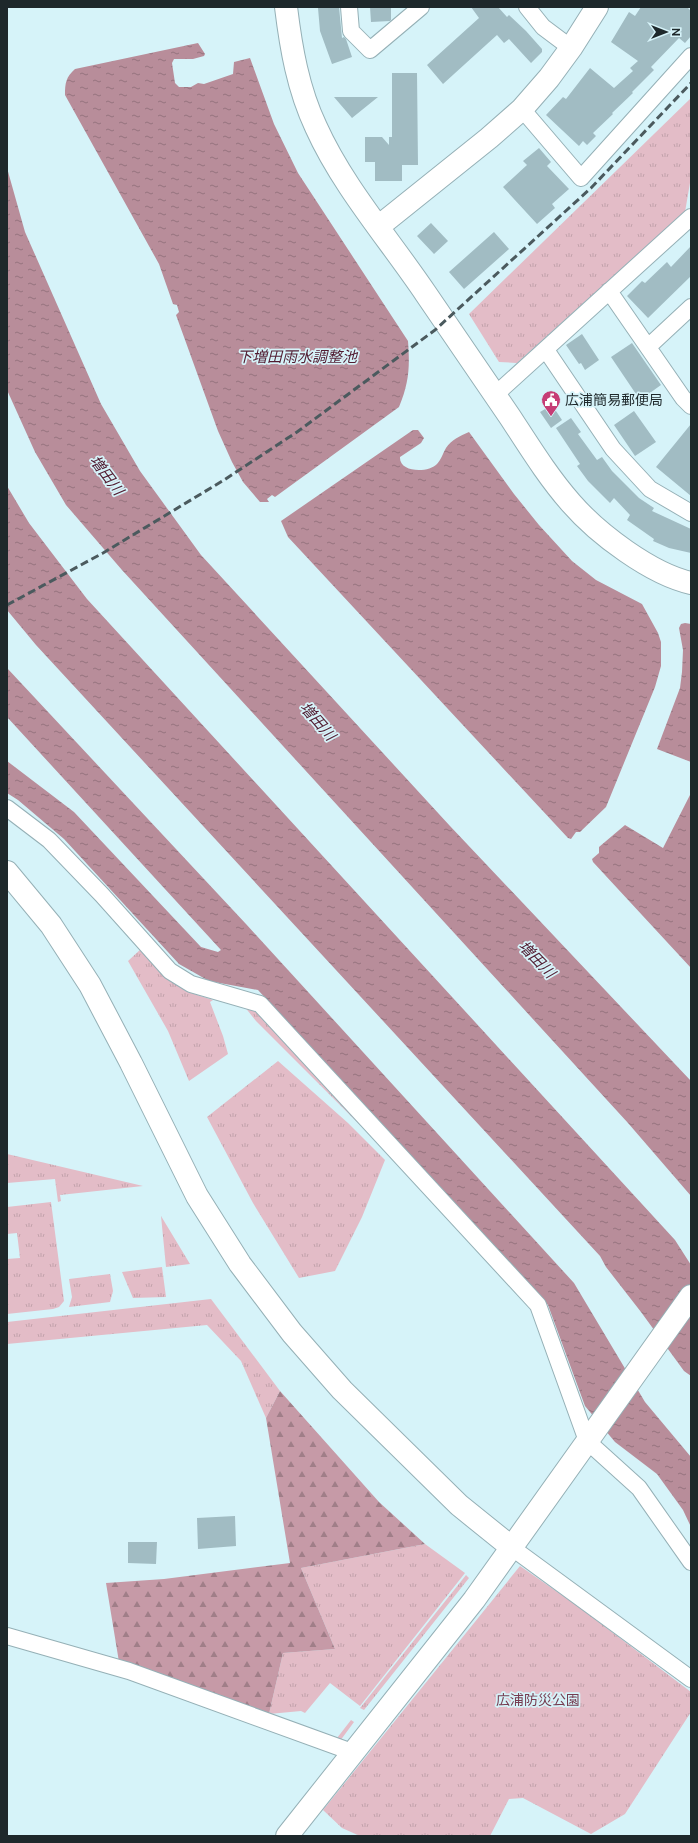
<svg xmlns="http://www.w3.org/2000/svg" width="698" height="1843" viewBox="0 0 698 1843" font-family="'Public Sans','Noto Sans JP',sans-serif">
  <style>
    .grass { fill: url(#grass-tufts) }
    .forest { fill: url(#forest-firs) }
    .water { fill: url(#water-ripples) }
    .building { fill: #a1bcc3 }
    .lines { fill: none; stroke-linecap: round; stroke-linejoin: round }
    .street-casing { stroke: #95b0b6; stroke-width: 18 }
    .secondary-casing { stroke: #95b0b6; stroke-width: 24 }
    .street { stroke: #fff; stroke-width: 16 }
    .secondary { stroke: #fff; stroke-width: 22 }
    .rail { stroke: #4b5a5e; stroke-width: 3; stroke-dasharray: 8 4; stroke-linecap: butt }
    .labels { text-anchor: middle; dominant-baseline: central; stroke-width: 3.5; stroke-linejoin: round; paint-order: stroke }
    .poi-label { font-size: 14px; fill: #1e282b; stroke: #d6f3f9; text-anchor: start }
    .park-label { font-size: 14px; fill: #763c50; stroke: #d6f3f9 }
    .water-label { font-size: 15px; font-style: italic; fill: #511b30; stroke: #d6f3f9 }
  </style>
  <defs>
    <pattern id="grass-tufts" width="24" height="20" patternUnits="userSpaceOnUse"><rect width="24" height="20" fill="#e3bcc7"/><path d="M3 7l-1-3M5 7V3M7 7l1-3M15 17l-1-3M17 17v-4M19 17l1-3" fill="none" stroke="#c2a2ab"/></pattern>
    <pattern id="forest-firs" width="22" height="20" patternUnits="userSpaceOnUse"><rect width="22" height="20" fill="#c69aa7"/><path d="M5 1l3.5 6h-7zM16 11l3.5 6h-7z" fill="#a07e88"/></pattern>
    <pattern id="water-ripples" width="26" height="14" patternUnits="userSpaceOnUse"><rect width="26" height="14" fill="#b88d9a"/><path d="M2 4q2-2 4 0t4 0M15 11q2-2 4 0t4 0" fill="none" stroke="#95737e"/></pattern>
  </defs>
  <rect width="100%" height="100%" fill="#d6f3f9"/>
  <!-- grass -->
  <path class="grass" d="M 691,98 L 691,177 L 685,212 L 517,363 L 499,362 L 469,314 Z
    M 142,948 L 173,983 L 188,992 L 213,1000 L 210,1002 L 223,1036 L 228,1054 L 189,1081 L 168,1031 L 128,961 Z
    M 244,1006 L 255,1008 L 392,1157 L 256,1021 Z
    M 278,1061 L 348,1123 L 385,1160 L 362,1217 L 335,1271 L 299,1278 L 253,1203 L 207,1117 Z
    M 7,1154 L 143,1186 L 60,1195 L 61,1201 L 58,1202 L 55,1179 L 7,1183 Z
    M 51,1202 L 64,1301 L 59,1307 L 53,1309 L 7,1314 L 7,1259 L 20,1258 L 17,1233 L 7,1234 L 7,1207 Z
    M 161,1216 L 190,1264 L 166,1267 Z
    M 162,1267 L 166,1297 L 133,1298 L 122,1272 Z
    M 110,1274 L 113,1291 L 110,1302 L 69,1307 L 72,1297 L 69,1279 Z
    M 211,1299 L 280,1391 L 266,1418 L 241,1361 L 207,1325 L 7,1344 L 7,1322 Z
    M 425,1544 L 465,1573 L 360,1706 L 330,1683 L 305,1713 L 301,1711 L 269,1714 L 283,1653 L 335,1649 L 301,1568 Z
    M 520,1566 L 579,1607 L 691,1692 L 691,1712 L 625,1814 L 591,1834 L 523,1798 L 509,1799 L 490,1836 L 360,1836 L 342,1828 L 323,1810 Z
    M 466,1575 L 469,1578 L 364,1710 L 360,1708 Z
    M 351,1720 L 354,1722 L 340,1741 L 337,1738 Z"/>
  <!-- forest -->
  <path class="forest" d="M 280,1391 L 379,1502 L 425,1544 L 301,1568 L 335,1649 L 283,1653 L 269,1714 L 119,1662 L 106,1583 L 164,1579 L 290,1563 L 266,1418 Z"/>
  <!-- water -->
  <path class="water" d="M 198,43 L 205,54 L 204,56 L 193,59 L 174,59 L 172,63 L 175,83 L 179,87 L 191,87 L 198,83 L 204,84 L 233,74 L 234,62 L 250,58 L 274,124 L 298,173 L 408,341 C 410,367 409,383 399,407 L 275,497 L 272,495 L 267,499 L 269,502 L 260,502 L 243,482 L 232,462 L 218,431 L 176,315 L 179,312 L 177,305 L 173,304 L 159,264 L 65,95 C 65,83 66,77 75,69 Z
    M 7,168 L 25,232 L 101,404 L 140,471 L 201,555 L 450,826 L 691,1081 L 691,1196 L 628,1123 L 122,570 L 66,505 L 35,452 L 7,390 Z
    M 413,430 L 418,430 L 424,438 L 421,443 L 400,457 C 399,473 429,473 437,464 C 441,460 443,453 446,448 C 451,440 460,436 469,432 L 514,494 L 539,525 L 572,561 L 596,580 L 642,604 L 658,633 L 661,642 L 661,666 L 655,687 L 606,807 L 580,832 L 576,832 L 571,839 L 568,838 L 288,537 L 281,521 Z
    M 7,486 L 29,523 L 87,599 L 675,1240 L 691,1265 L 691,1376 L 684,1371 L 641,1312 L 606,1267 L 600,1256 L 36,645 L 7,610 Z
    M 685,623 L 691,624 L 691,762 L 657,749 L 680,688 L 682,672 L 683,650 L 679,628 L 681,624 Z
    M 7,668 L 246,924 L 574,1283 L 645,1402 L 691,1457 L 691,1527 L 683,1510 L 657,1474 L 615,1442 L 585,1406 L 548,1305 L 258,990 L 209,981 L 179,964 L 64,839 L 18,800 L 7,793 L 7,761 L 74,812 L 201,947 L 218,952 L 221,950 L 7,717 Z
    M 691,793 L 691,968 L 593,862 L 592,859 L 599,853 L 599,847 L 625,825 L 663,848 Z"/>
  <!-- building -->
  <path class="building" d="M 339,7 L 342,38 L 344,37 L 346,39 L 352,57 L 332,64 L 320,31 L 318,8 Z
    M 370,7 L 391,7 L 391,20 L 390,21 L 371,22 Z
    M 471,7 L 498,7 L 507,17 L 509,15 L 526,31 L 542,49 L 542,52 L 531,63 L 509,39 L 504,43 L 497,35 L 443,84 L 427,65 L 479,18 Z
    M 641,7 L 687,7 L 691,11 L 691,36 L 685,43 L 679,38 L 651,67 L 654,70 L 632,92 L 633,93 L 612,113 L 613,114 L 593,133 L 596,136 L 587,145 L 583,141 L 579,146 L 546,115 L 563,97 L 566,99 L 590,68 L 614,88 L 633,71 L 630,68 L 638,61 L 611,42 L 629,12 L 635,16 Z
    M 392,73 L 417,73 L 418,165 L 402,165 L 402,181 L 375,181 L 375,162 L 365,162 L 365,137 L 382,137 L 389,145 L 389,137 L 392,137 Z
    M 334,97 L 378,97 L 352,118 Z
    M 539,148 L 551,162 L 547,166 L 569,189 L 552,204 L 555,208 L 537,224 L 503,187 L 527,165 L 523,161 Z
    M 431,223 L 448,241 L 434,254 L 417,236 Z
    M 494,232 L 509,249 L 464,289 L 449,272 Z
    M 691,246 L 691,276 L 648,318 L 627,296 L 642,281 L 645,283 L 667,262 L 671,267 Z
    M 582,334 L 599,360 L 585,370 L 581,363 L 579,364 L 566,345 Z
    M 632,343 L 661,385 L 640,400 L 611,357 Z
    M 552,405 L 562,420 L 551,428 L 540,412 Z
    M 634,411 L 656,442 L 635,456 L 614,425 Z
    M 571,418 L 581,432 L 578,434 L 597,460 L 602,457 L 612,471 L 639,498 L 654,508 L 652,511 L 691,529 L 691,553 L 669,548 L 653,541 L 654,539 L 627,520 L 630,515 L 614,498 L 610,503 L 588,481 L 577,466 L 580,464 L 556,428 Z
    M 691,424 L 691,496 L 656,467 Z
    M 235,1516 L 236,1546 L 198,1549 L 197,1518 Z
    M 128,1542 L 157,1542 L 156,1564 L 128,1563 Z"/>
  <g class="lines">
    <defs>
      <path id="street" d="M 349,7 L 351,31 L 370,50 L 421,7
        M 527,7 L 543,27 L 571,48
        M 522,109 L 581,178 L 691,56
        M 609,291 L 683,398 L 691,406
        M 648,347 L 691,307
        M 546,350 L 613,449 L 650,489 L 691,513
        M 495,395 L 691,217
        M 7,808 L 49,840 L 102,895 L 170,971 L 191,984 L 260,1004 L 538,1305 L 587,1441 L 639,1488 L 691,1562
        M 511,1547 L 691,1679
        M 7,1636 L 129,1671 L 352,1752"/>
      <path id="secondary" d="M 286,7 C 291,48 298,89 316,127 C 343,187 389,239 426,294 C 454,335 482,376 510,417 C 529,446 548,477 571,503 C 598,534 651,574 691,583
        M 378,227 L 489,138 L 522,109 L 549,78 L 571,48 L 597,7
        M 7,872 L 51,925 L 90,985 L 131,1063 L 197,1196 L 240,1264 L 292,1333 L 342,1390 L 459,1505 L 511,1547
        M 287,1836 L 474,1600 L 691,1296"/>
    </defs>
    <!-- street casing -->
    <use href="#street" class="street-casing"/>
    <!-- secondary casing -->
    <use href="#secondary" class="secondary-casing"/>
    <!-- street -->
    <use href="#street" class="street"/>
    <!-- secondary -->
    <use href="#secondary" class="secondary"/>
    <!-- rail -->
    <path class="rail" d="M 7,605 L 103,553 L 224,480 L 297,432 L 435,330 L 591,188 L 691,83"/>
  </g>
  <!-- icons -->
  <defs>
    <symbol id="civic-pin" viewBox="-11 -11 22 30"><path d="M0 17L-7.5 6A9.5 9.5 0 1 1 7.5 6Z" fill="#c63c75" stroke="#d6f3f9"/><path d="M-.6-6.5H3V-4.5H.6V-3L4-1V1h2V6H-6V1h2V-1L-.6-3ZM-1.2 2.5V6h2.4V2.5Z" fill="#fff"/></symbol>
  </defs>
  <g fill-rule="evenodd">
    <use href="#civic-pin" x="540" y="389" width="22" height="30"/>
  </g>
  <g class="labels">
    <!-- poi labels -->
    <g class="poi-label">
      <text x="565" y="400">広浦簡易郵便局</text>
    </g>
    <!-- park labels -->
    <g class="park-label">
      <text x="538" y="1700">広浦防災公園</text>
    </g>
    <!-- water labels -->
    <g class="water-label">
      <text x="297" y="356">下増田雨水調整池</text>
      <text transform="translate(107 475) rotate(53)">増田川</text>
      <text transform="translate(318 721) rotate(49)">増田川</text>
      <text transform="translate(537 959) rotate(46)">増田川</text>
    </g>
  </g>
  <!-- border -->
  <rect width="698" height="1843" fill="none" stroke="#1e282b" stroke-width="16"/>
  <!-- north arrow -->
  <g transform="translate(666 32) rotate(90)" stroke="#d6f3f9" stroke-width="3" paint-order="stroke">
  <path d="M0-3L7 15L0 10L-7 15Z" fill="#1e282b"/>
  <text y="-6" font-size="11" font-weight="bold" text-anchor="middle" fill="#1e282b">N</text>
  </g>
</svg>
